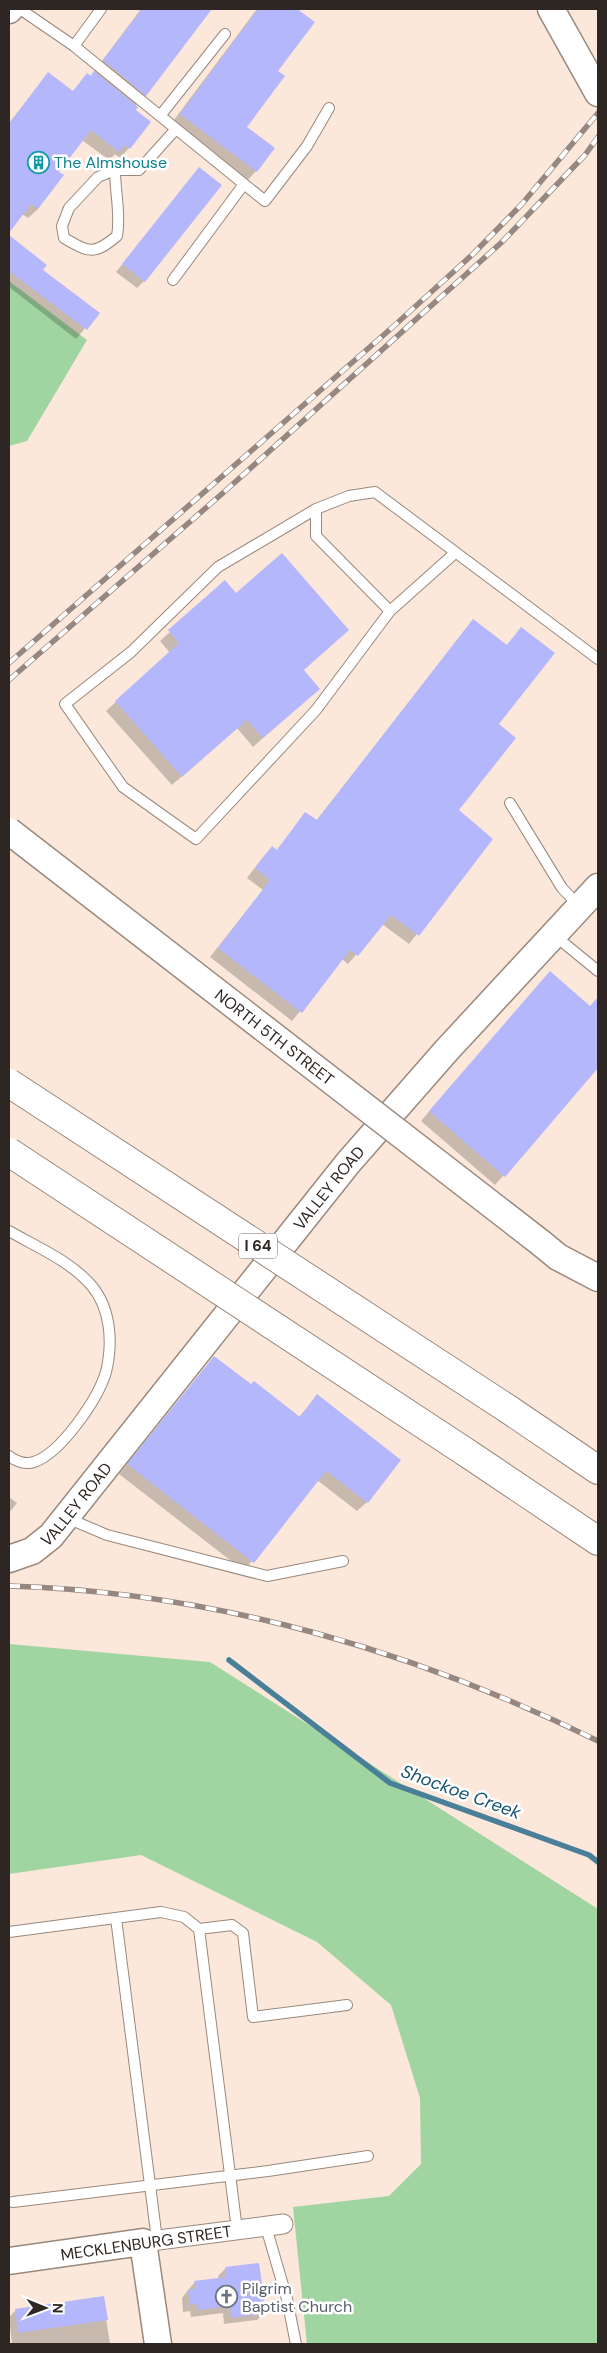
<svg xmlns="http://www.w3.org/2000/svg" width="607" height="2353" viewBox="0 0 607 2353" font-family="'DM Sans',sans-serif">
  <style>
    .green { fill: #a0d4a1 }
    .shadow { fill: #0003 }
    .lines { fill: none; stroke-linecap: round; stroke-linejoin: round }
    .stream { stroke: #4a7f99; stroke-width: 5.5 }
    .building { fill: #b4b7fb }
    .lane-casing { stroke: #99887c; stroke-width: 12 }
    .street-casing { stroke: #99887c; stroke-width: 21 }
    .secondary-casing { stroke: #99887c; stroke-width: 29 }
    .highway-casing { stroke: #99887c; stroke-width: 30 }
    .lane { stroke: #fff; stroke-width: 10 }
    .street { stroke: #fff; stroke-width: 19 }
    .secondary { stroke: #fff; stroke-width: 26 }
    .highway { stroke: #fff; stroke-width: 28 }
    .rail-casing { stroke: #968880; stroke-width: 5.5 }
    .rail { stroke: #fff; stroke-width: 4; stroke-dasharray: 11; stroke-linecap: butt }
    .secondary-bridge-casing { stroke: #99887c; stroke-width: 29; stroke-linecap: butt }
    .highway-bridge-casing { stroke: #99887c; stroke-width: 30; stroke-linecap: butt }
    .secondary-bridge { stroke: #fff; stroke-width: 26 }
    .highway-bridge { stroke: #fff; stroke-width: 28 }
    .labels { text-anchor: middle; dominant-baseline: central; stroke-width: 5; stroke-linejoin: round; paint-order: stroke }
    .shield { fill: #fff; stroke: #6d6764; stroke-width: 1 }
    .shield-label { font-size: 15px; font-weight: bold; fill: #2e2622 }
    .culture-label { font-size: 16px; fill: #0d838f; stroke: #fff; text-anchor: start }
    .street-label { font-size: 16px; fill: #2e2622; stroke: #fff }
    .worship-label { font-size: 16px; fill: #5b616d; stroke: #fff; text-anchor: start }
    .water-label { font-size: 18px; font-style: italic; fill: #15536f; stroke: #fff }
  </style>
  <rect width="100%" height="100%" fill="#fbe8db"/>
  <!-- green -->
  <path class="green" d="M 9,281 L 87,340 L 27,441 L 9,446 Z
    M 9,1644 L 210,1662 L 598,1909 L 598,2344 L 307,2344 L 293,2207 L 389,2196 L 421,2164 L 420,2098 L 391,2005 L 317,1942 L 141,1855 L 9,1874 Z"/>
  <!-- shadow -->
  <path class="shadow" d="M 141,9 L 211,9 L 146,95 L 135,106 L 129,148 L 120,158 L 115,154 L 109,160 L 82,140 L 57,172 L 38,209 L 28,218 L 22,214 L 9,231 L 9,123 L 48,74 L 72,92 L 88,75 L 90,77 Z
    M 257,9 L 295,9 L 313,22 L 277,71 L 245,127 L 256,171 L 247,181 L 171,124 Z
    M 199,169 L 144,281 L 137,288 L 116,272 Z
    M 9,237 L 45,265 L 41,270 L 98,313 L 76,339 L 9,287 Z
    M 225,582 L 302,671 L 308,698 L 253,747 L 237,728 L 172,785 L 106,711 L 170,653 L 160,641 Z
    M 473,620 L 506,646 L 521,629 L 497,725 L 458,810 L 492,839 L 409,944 L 382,924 L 348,964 L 342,959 L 292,1021 L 210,957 L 263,890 L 247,878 L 263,857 L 272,848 L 276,851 L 306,813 L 316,821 Z
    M 541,982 L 590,1007 L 598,998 L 598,1066 L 495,1185 L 421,1121 Z
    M 214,1357 L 251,1386 L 299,1417 L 317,1396 L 367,1502 L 357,1511 L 317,1480 L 244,1571 L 119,1474 Z
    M 9,1497 L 17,1503 L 9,1513 Z
    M 226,2268 L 264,2313 L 257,2320 L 224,2324 L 223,2313 L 191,2317 L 190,2311 L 183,2312 L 182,2298 L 188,2290 L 195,2282 L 219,2279 L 218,2276 Z
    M 103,2298 L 110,2344 L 12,2344 L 9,2317 L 15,2311 Z"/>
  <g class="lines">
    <!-- stream -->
    <path class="stream" d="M 229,1660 L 390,1783 L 589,1855 L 598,1862"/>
  </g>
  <!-- building -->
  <path class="building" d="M 142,9 L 212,9 L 146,96 L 103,60 Z
    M 258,9 L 297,9 L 315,22 L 278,71 L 285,76 L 247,127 L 275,148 L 257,172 L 180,114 Z
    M 94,71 L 138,107 L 136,110 L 151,122 L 130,149 L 125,145 L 119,152 L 91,130 L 59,172 L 64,175 L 38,209 L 31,204 L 9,233 L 9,124 L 48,72 L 73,91 L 87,73 L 91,76 Z
    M 199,167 L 222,185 L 145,282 L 122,264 Z
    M 9,235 L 47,265 L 43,270 L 100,313 L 87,330 L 9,271 Z
    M 282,553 L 349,630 L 304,670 L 320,689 L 263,738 L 247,720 L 182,777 L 115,701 L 179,643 L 168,630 L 225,580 L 236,593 Z
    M 473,619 L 507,645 L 521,627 L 555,653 L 499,724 L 516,738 L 459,810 L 493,839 L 419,936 L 391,915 L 358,956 L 350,950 L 302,1013 L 218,948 L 270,880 L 255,868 L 272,846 L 277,850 L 305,812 L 317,820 Z
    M 550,971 L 590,1006 L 598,997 L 598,1068 L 505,1177 L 429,1111 Z
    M 214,1356 L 251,1384 L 254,1381 L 300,1417 L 317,1394 L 401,1460 L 368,1503 L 326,1471 L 254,1563 L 127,1464 Z
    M 259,2263 L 266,2313 L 231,2318 L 230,2306 L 198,2310 L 197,2304 L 190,2305 L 188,2290 L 196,2289 L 194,2281 L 226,2277 L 225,2267 Z
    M 104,2296 L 108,2320 L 18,2333 L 15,2309 Z"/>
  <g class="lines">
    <defs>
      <path id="lane" d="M 20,9 L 74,46 L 265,201 L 307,146 L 329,108
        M 74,46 L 101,9
        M 160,116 L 225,34
        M 115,170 C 115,192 121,215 117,236 C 94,255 90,253 64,238 L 62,226 L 69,208 L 98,177 L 115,170 L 139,170 L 176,129
        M 173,280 L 244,184
        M 316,509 L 218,567 L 131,652 L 65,704 L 123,787 L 196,839 L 316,710 L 390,611
        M 455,553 L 390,611 L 316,536 L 316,509 L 349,496 L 375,492 L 598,659
        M 510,803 L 562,888 L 579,906
        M 554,935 L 598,971
        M 9,1231 C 37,1247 70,1261 91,1285 C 111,1308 113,1343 106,1372 C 98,1399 61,1453 34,1462 C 25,1465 15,1461 9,1456
        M 67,1518 L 107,1535 L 267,1576 L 343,1561
        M 116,1918 L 157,2240
        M 199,1929 L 237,2230
        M 9,1932 L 161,1912 L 184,1917 L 199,1929 L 232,1925 L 243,1933 L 253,2017 L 347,2005
        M 13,2202 L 268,2171 L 368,2156
        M 266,2227 L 287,2299 L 296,2344"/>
      <path id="street" d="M 143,2242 L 283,2224"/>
      <g id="secondary">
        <path d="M 551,9 L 598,93"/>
        <path d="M 9,10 L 10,9"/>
        <path d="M 541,1243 L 558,1257 L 598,1278"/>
        <path id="s1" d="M 9,1559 L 32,1551 L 51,1536 L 348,1163 L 446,1051 L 598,887"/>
        <path d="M 9,2261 L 143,2242 L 158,2344"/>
      </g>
      <path id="highway" d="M 508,1409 L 598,1470
        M 467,1453 L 598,1541"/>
    </defs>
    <!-- lane casing -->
    <use href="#lane" class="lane-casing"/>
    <!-- street casing -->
    <use href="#street" class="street-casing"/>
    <!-- secondary casing -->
    <use href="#secondary" class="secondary-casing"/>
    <!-- highway casing -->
    <use href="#highway" class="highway-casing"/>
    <!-- lane -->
    <use href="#lane" class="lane"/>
    <!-- street -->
    <use href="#street" class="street"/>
    <!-- secondary -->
    <use href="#secondary" class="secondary"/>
    <!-- highway -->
    <use href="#highway" class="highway"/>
    <defs>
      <path id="rail" d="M 9,663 L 395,325 L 473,254 L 522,204 L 598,113
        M 9,680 L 224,492 L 502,242 L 585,155 L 598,137
        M 9,1586 C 214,1592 415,1651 598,1741"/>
    </defs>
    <!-- rail casing -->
    <use href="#rail" class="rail-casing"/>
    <!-- rail -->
    <use href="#rail" class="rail"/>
    <defs>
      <g id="secondary-bridge">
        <path id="s2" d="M 9,831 L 541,1243"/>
      </g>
      <path id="highway-bridge" d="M 9,1083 L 508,1409
        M 9,1152 L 467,1453"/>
    </defs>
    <!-- secondary-bridge casing -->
    <use href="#secondary-bridge" class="secondary-bridge-casing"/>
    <!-- highway-bridge casing -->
    <use href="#highway-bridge" class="highway-bridge-casing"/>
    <!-- secondary-bridge -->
    <use href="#secondary-bridge" class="secondary-bridge"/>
    <!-- highway-bridge -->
    <use href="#highway-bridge" class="highway-bridge"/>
  </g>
  <!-- icons -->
  <defs>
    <symbol id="building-ring" viewBox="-11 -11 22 22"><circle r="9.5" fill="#fff" stroke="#0f9aa8" stroke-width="1.5"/><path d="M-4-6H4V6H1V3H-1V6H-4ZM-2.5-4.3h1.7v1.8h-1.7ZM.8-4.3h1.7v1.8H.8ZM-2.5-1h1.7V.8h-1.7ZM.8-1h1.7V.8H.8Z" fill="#0f9aa8"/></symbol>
    <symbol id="church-ring" viewBox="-11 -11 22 22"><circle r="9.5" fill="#fff" stroke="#6b7280" stroke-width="1.5"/><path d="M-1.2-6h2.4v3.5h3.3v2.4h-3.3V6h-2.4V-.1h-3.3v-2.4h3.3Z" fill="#6b7280"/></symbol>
  </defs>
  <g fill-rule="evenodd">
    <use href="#building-ring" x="26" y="150" width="25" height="25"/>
    <use href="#church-ring" x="214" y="2284" width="25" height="25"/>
  </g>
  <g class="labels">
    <!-- shield labels -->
    <rect class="shield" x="239" y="1233.5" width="38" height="25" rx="4"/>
    <g class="shield-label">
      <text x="258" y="1246">I 64</text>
    </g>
    <!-- culture labels -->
    <g class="culture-label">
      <text x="54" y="162">The Almshouse</text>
    </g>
    <!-- street labels -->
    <g class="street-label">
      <text stroke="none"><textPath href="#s2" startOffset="336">NORTH 5TH STREET</textPath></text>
      <text stroke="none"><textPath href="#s1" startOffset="494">VALLEY ROAD</textPath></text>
      <text stroke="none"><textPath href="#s1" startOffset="89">VALLEY ROAD</textPath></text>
      <text transform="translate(146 2243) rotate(-8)">MECKLENBURG STREET</text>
    </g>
    <!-- worship labels -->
    <g class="worship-label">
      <text x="242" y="2288">Pilgrim<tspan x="242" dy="18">Baptist Church</tspan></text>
    </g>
    <!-- water labels -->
    <g class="water-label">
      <text transform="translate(461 1792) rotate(20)">Shockoe Creek</text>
    </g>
  </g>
  <!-- border -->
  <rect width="607" height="2353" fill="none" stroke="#2e2622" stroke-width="20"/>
  <!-- north arrow -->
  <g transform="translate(45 2308) rotate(91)" stroke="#ffffff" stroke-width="4" paint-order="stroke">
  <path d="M0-4L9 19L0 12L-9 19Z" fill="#2e2622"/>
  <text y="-8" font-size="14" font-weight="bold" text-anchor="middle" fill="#2e2622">N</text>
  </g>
</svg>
